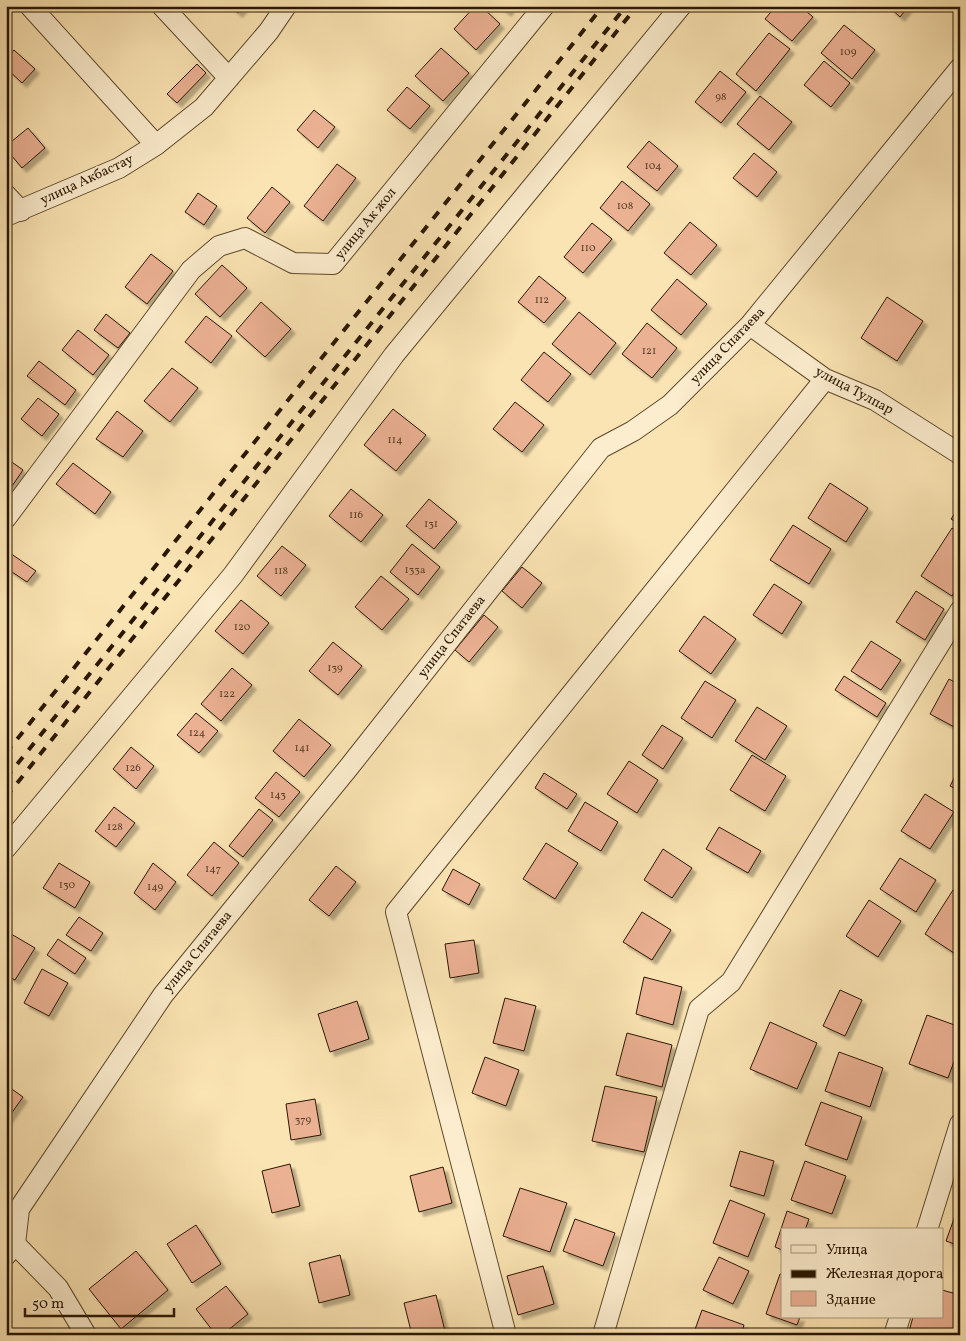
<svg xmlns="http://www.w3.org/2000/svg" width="966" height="1341" viewBox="0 0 966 1341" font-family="Vollkorn,serif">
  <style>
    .building { fill: #ebb193; stroke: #291600; filter: url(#shadow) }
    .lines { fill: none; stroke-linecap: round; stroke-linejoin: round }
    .minor-casing { stroke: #5e4a2d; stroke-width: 22 }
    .minor { stroke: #fcedce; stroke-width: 20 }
    .rail { stroke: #291600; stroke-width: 4; stroke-dasharray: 9 9; stroke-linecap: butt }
    .labels { text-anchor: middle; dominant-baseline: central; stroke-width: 4; stroke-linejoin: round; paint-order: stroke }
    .number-label { font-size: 11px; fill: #5a3d25 }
    .street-label { font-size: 14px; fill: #291600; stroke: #fcedce }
  </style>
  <defs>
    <filter id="shadow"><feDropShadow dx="4.5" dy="4.5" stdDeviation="1" flood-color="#0004"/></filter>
  </defs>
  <rect width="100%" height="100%" fill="#fbe4b3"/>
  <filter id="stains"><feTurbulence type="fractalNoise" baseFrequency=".004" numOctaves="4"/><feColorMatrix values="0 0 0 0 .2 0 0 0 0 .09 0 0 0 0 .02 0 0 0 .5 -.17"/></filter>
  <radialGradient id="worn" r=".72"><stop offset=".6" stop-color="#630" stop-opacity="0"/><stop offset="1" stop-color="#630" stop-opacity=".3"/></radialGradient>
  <!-- building -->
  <path class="building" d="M 230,6 L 244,6 L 238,13 Z
    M 475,6 L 481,6 L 500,24 L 476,50 L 454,29 Z
    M 499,6 L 511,6 L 507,12 Z
    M 776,6 L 800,6 L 813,17 L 792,41 L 765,19 Z
    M 888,6 L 909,6 L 900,17 Z
    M 844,25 L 875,50 L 852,79 L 821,53 Z
    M 769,33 L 790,49 L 756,91 L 736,74 Z
    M 441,48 L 469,73 L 443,101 L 415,76 Z
    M 14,50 L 35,69 L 22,83 L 6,68 L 6,59 Z
    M 824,61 L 850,83 L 831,107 L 804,85 Z
    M 197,64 L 206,73 L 177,103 L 167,94 Z
    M 720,71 L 746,92 L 721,123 L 695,102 Z
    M 407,87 L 430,106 L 410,129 L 387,110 Z
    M 760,96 L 792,122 L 769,150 L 737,124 Z
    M 314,110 L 335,127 L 318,148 L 297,130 Z
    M 28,128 L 45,148 L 22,168 L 6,149 L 6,146 Z
    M 649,141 L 678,166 L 657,191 L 627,167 Z
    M 754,153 L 777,172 L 757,197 L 733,178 Z
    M 337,164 L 356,178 L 323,221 L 304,206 Z
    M 622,181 L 650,204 L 628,231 L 600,208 Z
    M 272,187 L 290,202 L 265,233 L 247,218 Z
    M 198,193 L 217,206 L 204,225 L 185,212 Z
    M 690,222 L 717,245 L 691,275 L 664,253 Z
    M 592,223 L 612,239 L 583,273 L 564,257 Z
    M 151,254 L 173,271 L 147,304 L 125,287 Z
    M 222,265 L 247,288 L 220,317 L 195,294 Z
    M 539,276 L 566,298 L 544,323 L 518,302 Z
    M 677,279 L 707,304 L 681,335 L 651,310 Z
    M 887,297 L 923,321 L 897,361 L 861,338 Z
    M 261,302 L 291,329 L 265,357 L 236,331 Z
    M 579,312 L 616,343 L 590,375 L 552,344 Z
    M 106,314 L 130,333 L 118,348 L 94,330 Z
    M 206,316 L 232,336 L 211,363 L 185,342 Z
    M 647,323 L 677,348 L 652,378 L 622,354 Z
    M 78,330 L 109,355 L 93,375 L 62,350 Z
    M 544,352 L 571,374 L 548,402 L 521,380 Z
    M 39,361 L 76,390 L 65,405 L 27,376 Z
    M 172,368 L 198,388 L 170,422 L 144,401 Z
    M 38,398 L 59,414 L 42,436 L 21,419 Z
    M 515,402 L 544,425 L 522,452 L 493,429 Z
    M 393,409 L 426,435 L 396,471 L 364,445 Z
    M 117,411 L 143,431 L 123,457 L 96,439 Z
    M 6,458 L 23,470 L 8,492 L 6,490 Z
    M 73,463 L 111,492 L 95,514 L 56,484 Z
    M 830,483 L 868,508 L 846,542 L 808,518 Z
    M 351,489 L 383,515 L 361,542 L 329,516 Z
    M 429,499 L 457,522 L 434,549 L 406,526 Z
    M 960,506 L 960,524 L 951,519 Z
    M 793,525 L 831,549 L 809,584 L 770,560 Z
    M 952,528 L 960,533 L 960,584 L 952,596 L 921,576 Z
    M 412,544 L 440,567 L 418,595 L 390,572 Z
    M 282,546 L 306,565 L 281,596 L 257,576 Z
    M 7,551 L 36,571 L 27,582 L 6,568 Z
    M 522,567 L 542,583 L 522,608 L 502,591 Z
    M 381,576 L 409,599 L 382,630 L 355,607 Z
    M 774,584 L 802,602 L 782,634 L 753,615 Z
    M 916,591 L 944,609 L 925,640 L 896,622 Z
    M 241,600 L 269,623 L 243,654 L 215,631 Z
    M 484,615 L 498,627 L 469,662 L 455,650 Z
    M 704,616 L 736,639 L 711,674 L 679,651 Z
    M 871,641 L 901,660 L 881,690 L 851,671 Z
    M 333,642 L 362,666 L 338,695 L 309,671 Z
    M 232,668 L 252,685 L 221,721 L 201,704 Z
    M 844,676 L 886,703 L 877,717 L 835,690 Z
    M 949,679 L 960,685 L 960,730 L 930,714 Z
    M 705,681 L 736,700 L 712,738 L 681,718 Z
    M 757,707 L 787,726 L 765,760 L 735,741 Z
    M 196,713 L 218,731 L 199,753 L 177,735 Z
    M 299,719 L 331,745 L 304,777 L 273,751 Z
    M 662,725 L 683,738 L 663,769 L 642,755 Z
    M 131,747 L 154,766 L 136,789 L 113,769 Z
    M 752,755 L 786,776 L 765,811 L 730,790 Z
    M 629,761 L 658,780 L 637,813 L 607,794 Z
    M 960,767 L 960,791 L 950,786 Z
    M 276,772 L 300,792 L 279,817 L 255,798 Z
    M 544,773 L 577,794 L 567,809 L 535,788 Z
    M 925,794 L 954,812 L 930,849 L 901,831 Z
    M 585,802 L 618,822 L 601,851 L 568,831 Z
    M 114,807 L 135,823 L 116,847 L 95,831 Z
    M 259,809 L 273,820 L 243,857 L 229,846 Z
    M 719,827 L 761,851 L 748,873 L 706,849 Z
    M 214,842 L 239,863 L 212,896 L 187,875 Z
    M 546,843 L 578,863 L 555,899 L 523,879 Z
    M 663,849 L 692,868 L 672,898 L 644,880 Z
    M 900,858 L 936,880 L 916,912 L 880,889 Z
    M 59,863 L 90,882 L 75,908 L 43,888 Z
    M 153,863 L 176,882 L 155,910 L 134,893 Z
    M 336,866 L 356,882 L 329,916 L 309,900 Z
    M 453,869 L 480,884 L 469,905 L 442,890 Z
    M 953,890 L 960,894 L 960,951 L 957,955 L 925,934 Z
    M 869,900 L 901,921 L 878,957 L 846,936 Z
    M 642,912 L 671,930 L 652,960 L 623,942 Z
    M 79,917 L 103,933 L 91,951 L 66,935 Z
    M 6,931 L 35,948 L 15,980 L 6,975 Z
    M 58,939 L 86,958 L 75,974 L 47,955 Z
    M 474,940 L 479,973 L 450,978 L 445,944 Z
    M 42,969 L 68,983 L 49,1016 L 24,1003 Z
    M 644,977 L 682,987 L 673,1025 L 636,1014 Z
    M 840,990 L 862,1000 L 845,1036 L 823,1026 Z
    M 505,998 L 536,1006 L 524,1051 L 493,1043 Z
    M 357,1001 L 369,1039 L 330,1052 L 318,1014 Z
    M 927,1015 L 960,1027 L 960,1045 L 948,1078 L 909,1064 Z
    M 770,1022 L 817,1043 L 797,1089 L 750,1069 Z
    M 627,1033 L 672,1045 L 662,1087 L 616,1075 Z
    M 839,1052 L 883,1068 L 870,1107 L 825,1091 Z
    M 485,1057 L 519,1070 L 506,1106 L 472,1093 Z
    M 6,1085 L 23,1097 L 6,1121 Z
    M 605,1086 L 657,1097 L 644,1152 L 592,1141 Z
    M 315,1099 L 321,1135 L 291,1140 L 286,1104 Z
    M 821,1102 L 862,1117 L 847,1160 L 805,1145 Z
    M 740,1151 L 774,1161 L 764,1196 L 730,1186 Z
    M 805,1161 L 846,1176 L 832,1214 L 791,1200 Z
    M 290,1164 L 300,1206 L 272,1213 L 262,1171 Z
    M 443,1167 L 452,1203 L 419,1212 L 410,1176 Z
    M 520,1188 L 567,1203 L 550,1252 L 503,1236 Z
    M 730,1200 L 765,1214 L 748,1257 L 713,1243 Z
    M 960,1202 L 960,1246 L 946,1241 Z
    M 787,1211 L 809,1219 L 805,1230 L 782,1230 L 782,1250 L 775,1247 Z
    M 575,1219 L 615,1233 L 603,1266 L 563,1251 Z
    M 196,1225 L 221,1264 L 192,1283 L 167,1244 Z
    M 136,1251 L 168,1290 L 121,1329 L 89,1289 Z
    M 340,1255 L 350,1295 L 319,1303 L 309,1263 Z
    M 719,1257 L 749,1271 L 733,1304 L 703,1290 Z
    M 543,1266 L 554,1304 L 518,1315 L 507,1276 Z
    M 780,1274 L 782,1274 L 782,1317 L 800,1317 L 797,1325 L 766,1314 Z
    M 226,1286 L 248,1314 L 222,1335 L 216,1335 L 196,1309 Z
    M 942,1290 L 960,1295 L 960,1335 L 908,1335 L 913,1317 L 942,1317 Z
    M 436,1295 L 445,1331 L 429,1335 L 412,1335 L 404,1303 Z
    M 702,1310 L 744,1325 L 741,1335 L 693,1335 Z
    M 71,1330 L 74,1335 L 63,1335 Z"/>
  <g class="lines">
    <defs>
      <path id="minor" d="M 30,6 L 156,145
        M 162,6 L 229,78
        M 6,195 L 21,211
        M 6,216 L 119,168 L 156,145 L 204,107 L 269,31 L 286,6
        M 750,325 L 825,379 L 875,400 L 960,454
        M 6,518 L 191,270 L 219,246 L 245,238 L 293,263 L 333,264 L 544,6
        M 6,848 L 233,575 L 394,355 L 681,6
        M 927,1230 L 960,1124
        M 15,1244 L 58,1288 L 86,1335
        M 6,1255 L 15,1244 L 19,1209 L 163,995 L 349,767 L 601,448 L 633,431 L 670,405 L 750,325 L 960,68
        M 506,1335 L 396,912 L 825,379
        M 603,1335 L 699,1009 L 731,982 L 960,611
        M 894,1335 L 900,1317"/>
    </defs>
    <!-- minor casing -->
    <use href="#minor" class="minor-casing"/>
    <!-- minor -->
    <use href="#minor" class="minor"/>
    <!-- rail -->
    <path class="rail" d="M 6,753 L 603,6
      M 6,778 L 626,6
      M 6,797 L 637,6"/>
  </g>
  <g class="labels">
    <!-- number labels -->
    <g class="number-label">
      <text x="848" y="52">109</text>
      <text x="721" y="97">98</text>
      <text x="653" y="166">104</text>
      <text x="625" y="206">108</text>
      <text x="588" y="248">110</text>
      <text x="542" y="300">112</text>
      <text x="649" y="351">121</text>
      <text x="395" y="440">114</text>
      <text x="356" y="515">116</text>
      <text x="431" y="524">131</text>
      <text x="415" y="570">133а</text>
      <text x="281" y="571">118</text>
      <text x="242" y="627">120</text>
      <text x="335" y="668">139</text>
      <text x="227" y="694">122</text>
      <text x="197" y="733">124</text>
      <text x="302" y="748">141</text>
      <text x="133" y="768">126</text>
      <text x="278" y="795">143</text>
      <text x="115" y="827">128</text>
      <text x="213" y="869">147</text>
      <text x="67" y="885">130</text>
      <text x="155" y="887">149</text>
      <text x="303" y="1120">379</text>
    </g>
    <!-- street labels -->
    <g class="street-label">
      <text transform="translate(87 180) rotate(-25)">улица Акбастау</text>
      <text transform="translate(366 224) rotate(-51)">улица Ак жол</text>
      <text transform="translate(728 346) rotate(-46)">улица Спатаева</text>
      <text transform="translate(854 391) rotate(28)">улица Тулпар</text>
      <text transform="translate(452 637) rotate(-52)">улица Спатаева</text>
      <text transform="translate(198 952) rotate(-51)">улица Спатаева</text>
    </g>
  </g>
  <!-- margin -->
  <rect width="966" height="1341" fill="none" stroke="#fbe4b3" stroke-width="25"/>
  <rect x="8" y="8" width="951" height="1326" fill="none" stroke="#291600" stroke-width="2.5"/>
  <rect x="12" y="12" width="941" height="1316" fill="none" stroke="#291600"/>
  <!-- legend -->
  <rect x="781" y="1228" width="162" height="90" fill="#fcedce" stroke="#a8977c"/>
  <rect x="791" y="1245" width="25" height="8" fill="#fcedce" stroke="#a8977c"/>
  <text x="826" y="1254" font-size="15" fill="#291600">Улица</text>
  <rect x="791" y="1270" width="25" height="8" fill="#291600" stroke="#a8977c"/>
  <text x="826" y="1278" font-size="15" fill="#291600">Железная дорога</text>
  <rect x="791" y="1291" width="25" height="15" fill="#ebb193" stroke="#a8977c"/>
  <text x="826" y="1304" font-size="15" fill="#291600">Здание</text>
  <!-- scale -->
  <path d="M25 1308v8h149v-8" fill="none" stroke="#291600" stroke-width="2.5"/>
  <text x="32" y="1308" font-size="15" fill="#291600" stroke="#fcedce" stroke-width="4" paint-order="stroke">50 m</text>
  <rect width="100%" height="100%" filter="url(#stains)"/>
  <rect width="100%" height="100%" fill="url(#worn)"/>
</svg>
